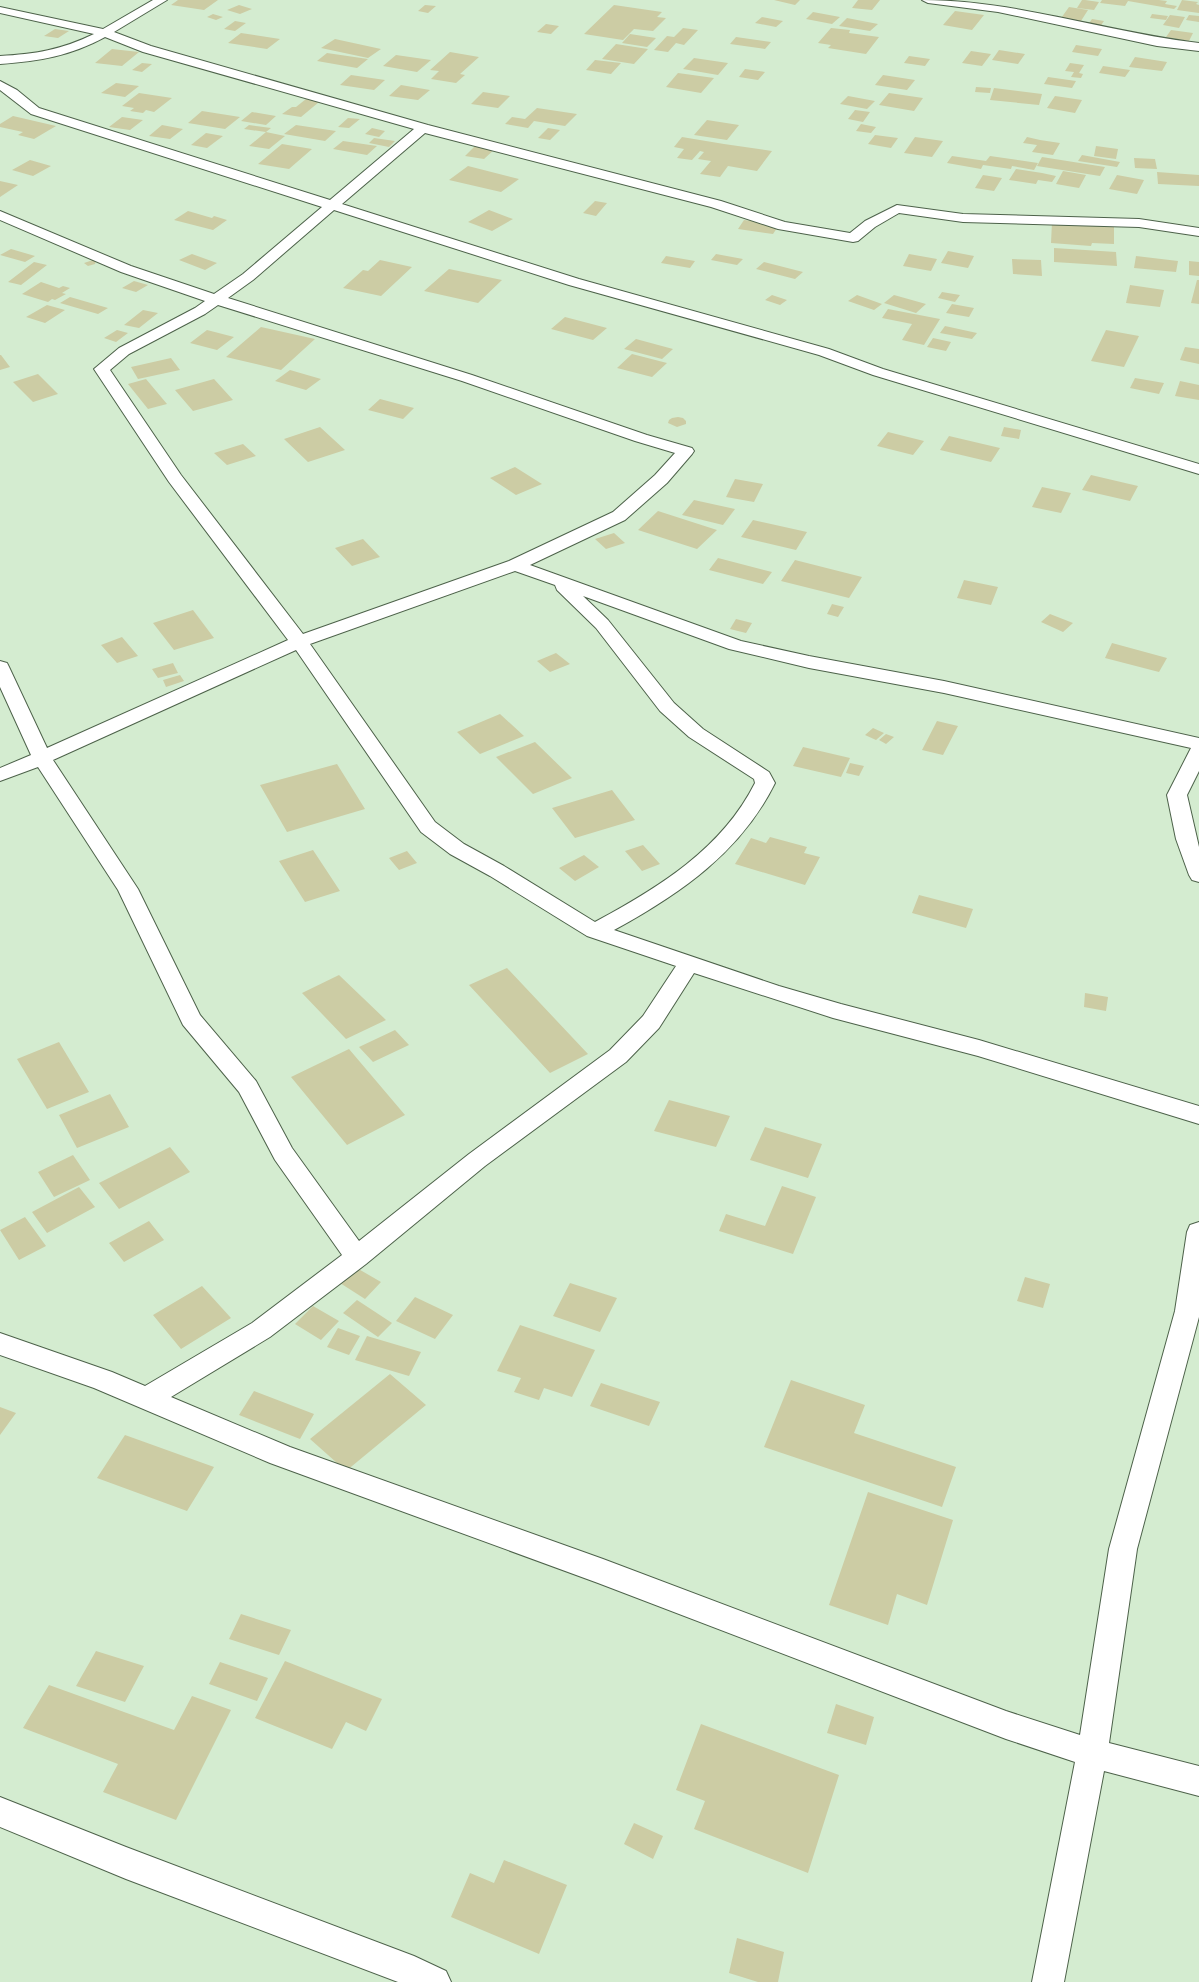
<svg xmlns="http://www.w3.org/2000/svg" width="1199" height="1982" viewBox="0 0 1199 1982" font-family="'Nunito Sans',sans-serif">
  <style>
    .building { fill: #cccca4 }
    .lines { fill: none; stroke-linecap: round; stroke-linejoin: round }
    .minor-casing { stroke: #4d624a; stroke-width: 2 }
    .minor { fill: #fff; fill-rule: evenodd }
  </style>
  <rect width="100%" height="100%" fill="#d4ecd0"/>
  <!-- building -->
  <path class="building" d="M 178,0 L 218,0 L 204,10 L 171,5 Z
    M 774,0 L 800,0 L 795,5 Z
    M 858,0 L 880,0 L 872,10 L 852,8 Z
    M 1082,0 L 1085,0 L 1099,2 L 1094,10 L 1077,8 Z
    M 1102,0 L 1159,0 L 1167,1 L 1165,4 L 1177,6 L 1174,9 L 1128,1 L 1125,6 L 1100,3 Z
    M 1182,0 L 1198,2 L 1196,4 L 1199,5 L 1199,13 L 1177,10 Z
    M 239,5 L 252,9 L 240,14 L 227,10 Z
    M 425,5 L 436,6 L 428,13 L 418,11 Z
    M 614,5 L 662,12 L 657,17 L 666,18 L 653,31 L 634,29 L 623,40 L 584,34 Z
    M 1069,7 L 1088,10 L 1079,24 L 1059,21 Z
    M 955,11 L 984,15 L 972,30 L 943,25 Z
    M 813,12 L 840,17 L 832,24 L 806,19 Z
    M 213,14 L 223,17 L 216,20 L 207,17 Z
    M 1152,14 L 1168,16 L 1166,20 L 1150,18 Z
    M 1170,15 L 1185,17 L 1179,28 L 1163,25 Z
    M 1189,15 L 1199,16 L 1199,22 L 1186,20 Z
    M 762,17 L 783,21 L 776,27 L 755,23 Z
    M 847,18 L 878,24 L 870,31 L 839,26 Z
    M 1092,19 L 1104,21 L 1099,28 L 1087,26 Z
    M 235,21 L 246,23 L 235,31 L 224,29 Z
    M 546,24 L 559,26 L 551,34 L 537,32 Z
    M 683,28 L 698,30 L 684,45 L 676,43 L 668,52 L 654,50 L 667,36 L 674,37 Z
    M 831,28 L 850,30 L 849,33 L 879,37 L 866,54 L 828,48 L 831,45 L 818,43 Z
    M 55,29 L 69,31 L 58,38 L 44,36 Z
    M 1171,30 L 1193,33 L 1189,41 L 1166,37 Z
    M 241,33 L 280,39 L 267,49 L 228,43 Z
    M 630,34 L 656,38 L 647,47 L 622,43 Z
    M 736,37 L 771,42 L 765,49 L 730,44 Z
    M 335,39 L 381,49 L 368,58 L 321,48 Z
    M 616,44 L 648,49 L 634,64 L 602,59 Z
    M 1076,45 L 1102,49 L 1098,56 L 1072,52 Z
    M 112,49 L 139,52 L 122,66 L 95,63 Z
    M 999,50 L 1025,54 L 1018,64 L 992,60 Z
    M 971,51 L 991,54 L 982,66 L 962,63 Z
    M 450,52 L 479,57 L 460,74 L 465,75 L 456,83 L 431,79 L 439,71 L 430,70 Z
    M 327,53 L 368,59 L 357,68 L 317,61 Z
    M 396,55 L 431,60 L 417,72 L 383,66 Z
    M 909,56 L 930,59 L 925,66 L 904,63 Z
    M 1135,57 L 1167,62 L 1162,71 L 1129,67 Z
    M 694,58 L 728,63 L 718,75 L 683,69 Z
    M 595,60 L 621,63 L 611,74 L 586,70 Z
    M 142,63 L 152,64 L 142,72 L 132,70 Z
    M 1070,63 L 1084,65 L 1079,73 L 1083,74 L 1081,78 L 1071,77 L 1074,72 L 1065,71 Z
    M 1103,66 L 1130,70 L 1125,77 L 1099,73 Z
    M 745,69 L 765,72 L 758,80 L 739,77 Z
    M 678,73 L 714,78 L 701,93 L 666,87 Z
    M 351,75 L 385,80 L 374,90 L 340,85 Z
    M 883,75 L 915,80 L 907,90 L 875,85 Z
    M 1048,77 L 1076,81 L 1072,88 L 1044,84 Z
    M 116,83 L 139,86 L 125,97 L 101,93 Z
    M 401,85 L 430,90 L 418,100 L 389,96 Z
    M 976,87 L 991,88 L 990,93 L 975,92 Z
    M 994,88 L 1042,94 L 1039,105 L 990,100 Z
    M 483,92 L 510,96 L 498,108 L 471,104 Z
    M 139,93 L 172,98 L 154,112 L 146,110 L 143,113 L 130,111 L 134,108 L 122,106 Z
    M 889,93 L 923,98 L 914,111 L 879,105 Z
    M 848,96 L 875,101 L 867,109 L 840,104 Z
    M 1055,96 L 1082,100 L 1075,113 L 1047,108 Z
    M 306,99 L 319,102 L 301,117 L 282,114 L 292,107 L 296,107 Z
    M 537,108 L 577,114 L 565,126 L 534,121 L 528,128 L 505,124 L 512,117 L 525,119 Z
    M 855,110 L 870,112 L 863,122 L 848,119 Z
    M 202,111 L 240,117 L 225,129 L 188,123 Z
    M 252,112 L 276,116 L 266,125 L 241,121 Z
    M 13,116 L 56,126 L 34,139 L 18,135 L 23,132 L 0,127 L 0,124 Z
    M 122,117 L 143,120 L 130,130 L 109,127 Z
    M 348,118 L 360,119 L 349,128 L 338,127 Z
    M 707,120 L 739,125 L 727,140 L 694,135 Z
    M 861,124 L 876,127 L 871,133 L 856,131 Z
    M 162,125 L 183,129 L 170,139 L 149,136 Z
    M 249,125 L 271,128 L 266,132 L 244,129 Z
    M 296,125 L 336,131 L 325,141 L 284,134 Z
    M 372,128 L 385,131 L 379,137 L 365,134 Z
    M 548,128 L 560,130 L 550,140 L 538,138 Z
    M 266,132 L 285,136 L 269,149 L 249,146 Z
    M 206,133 L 223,136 L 207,148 L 191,145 Z
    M 875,135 L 898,138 L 891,148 L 868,144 Z
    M 682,137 L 724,144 L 772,151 L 757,171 L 728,166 L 720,177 L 700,174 L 711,161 L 698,159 L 704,152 L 700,151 L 692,160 L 677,158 L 684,149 L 674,147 Z
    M 915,137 L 943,141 L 932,157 L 904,153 Z
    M 1027,137 L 1040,140 L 1060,143 L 1053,155 L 1032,152 L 1037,145 L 1023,143 Z
    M 374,138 L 395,141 L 389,147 L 369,143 Z
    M 343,141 L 377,146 L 367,155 L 333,149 Z
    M 282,144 L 312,149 L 289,169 L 258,164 Z
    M 476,145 L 496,148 L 484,159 L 465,156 Z
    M 1096,146 L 1118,149 L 1116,159 L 1094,156 Z
    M 1082,155 L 1120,162 L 1117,167 L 1078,161 Z
    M 952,156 L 986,161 L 990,156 L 1038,163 L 1034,170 L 1012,166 L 1011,169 L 983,165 L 981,169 L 947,163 Z
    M 1042,157 L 1105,167 L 1100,176 L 1037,166 Z
    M 1134,158 L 1155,159 L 1157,169 L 1135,168 Z
    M 30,160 L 51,166 L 33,176 L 12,170 Z
    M 468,166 L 519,179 L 501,192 L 449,180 Z
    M 1016,169 L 1042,173 L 1056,176 L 1052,182 L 1038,180 L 1036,184 L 1009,180 Z
    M 1063,171 L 1086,175 L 1079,188 L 1056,184 Z
    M 1157,172 L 1199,175 L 1199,186 L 1158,184 Z
    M 983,175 L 1002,178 L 994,191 L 975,188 Z
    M 1117,175 L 1144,180 L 1137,194 L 1109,189 Z
    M 0,181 L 18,185 L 0,197 Z
    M 595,201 L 607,203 L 596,216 L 583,213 Z
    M 489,210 L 513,219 L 492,231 L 468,222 Z
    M 188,211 L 212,218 L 214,216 L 227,220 L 213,230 L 174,220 Z
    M 744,220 L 779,225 L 773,234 L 738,229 Z
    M 1052,222 L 1114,227 L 1114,244 L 1092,243 L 1091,246 L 1051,243 Z
    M 1054,248 L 1116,252 L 1117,266 L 1054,262 Z
    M 11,249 L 35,256 L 25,262 L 0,255 Z
    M 948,251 L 974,256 L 968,268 L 941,263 Z
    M 192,254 L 217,263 L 205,270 L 179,260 Z
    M 716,254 L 743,259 L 737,265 L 711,260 Z
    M 909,254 L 937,259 L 931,271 L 903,266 Z
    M 666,256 L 695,261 L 690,268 L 661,263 Z
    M 1136,256 L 1178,261 L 1176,272 L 1134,268 Z
    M 1012,259 L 1041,260 L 1042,276 L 1013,274 Z
    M 93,260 L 96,261 L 95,264 L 88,266 L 84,263 Z
    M 380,260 L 412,267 L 381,296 L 343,288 L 363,270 L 368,271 Z
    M 1189,261 L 1199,262 L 1199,276 L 1189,275 Z
    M 34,262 L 47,265 L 21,285 L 8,282 Z
    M 764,262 L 803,272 L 795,279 L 756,269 Z
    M 449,269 L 502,280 L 478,303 L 424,291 Z
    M 1197,280 L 1199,280 L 1199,304 L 1191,303 Z
    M 134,281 L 148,285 L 136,292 L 122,288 Z
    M 41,282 L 59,288 L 63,286 L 70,288 L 62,293 L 66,294 L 55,300 L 52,299 L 48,302 L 22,294 Z
    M 1130,285 L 1164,290 L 1160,307 L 1126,303 Z
    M 942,292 L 960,295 L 955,302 L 938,298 Z
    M 772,295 L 787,300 L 780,305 L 765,300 Z
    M 857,295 L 882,304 L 874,310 L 848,301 Z
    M 894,295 L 926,304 L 916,313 L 884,303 Z
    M 70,297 L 108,308 L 98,314 L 60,303 Z
    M 952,304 L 974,308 L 969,317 L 946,313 Z
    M 47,305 L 65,310 L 45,323 L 26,317 Z
    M 888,309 L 940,319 L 924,345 L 902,340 L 912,324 L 882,318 Z
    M 143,310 L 158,313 L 139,328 L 124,325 Z
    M 565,317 L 607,328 L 593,340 L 551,329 Z
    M 945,326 L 977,333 L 972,339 L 940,333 Z
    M 261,327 L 315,339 L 281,370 L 226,357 Z
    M 117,330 L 128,333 L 116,342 L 104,338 Z
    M 207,330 L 234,337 L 217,350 L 190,343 Z
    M 1106,330 L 1139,336 L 1124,367 L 1091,361 Z
    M 933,338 L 951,342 L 946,351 L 927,347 Z
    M 636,339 L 673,349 L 662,359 L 624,349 Z
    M 1185,347 L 1199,349 L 1199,364 L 1180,360 Z
    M 632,354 L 667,363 L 652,377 L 617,368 Z
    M 0,355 L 1,355 L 10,367 L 0,370 Z
    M 171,358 L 180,370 L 138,379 L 131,367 Z
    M 290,370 L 321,379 L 306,390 L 275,381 Z
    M 38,374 L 58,394 L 33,402 L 13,382 Z
    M 1135,378 L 1164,383 L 1159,394 L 1130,388 Z
    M 146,379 L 167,404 L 148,409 L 128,384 Z
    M 214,379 L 233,400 L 193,411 L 175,390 Z
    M 1180,381 L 1199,385 L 1199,400 L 1175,396 Z
    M 380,399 L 414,408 L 403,419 L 368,410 Z
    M 678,417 L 683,418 L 686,421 L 686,424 L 677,427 L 668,423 L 669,420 L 672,418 Z
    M 320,427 L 345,450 L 308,462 L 284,439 Z
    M 1004,427 L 1021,430 L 1019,439 L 1001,436 Z
    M 888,432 L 924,441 L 913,455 L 877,446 Z
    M 949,436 L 1000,448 L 991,462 L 940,450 Z
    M 243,444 L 256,456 L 227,465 L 214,453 Z
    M 515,467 L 542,484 L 516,495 L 490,478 Z
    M 1091,475 L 1138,486 L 1130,501 L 1082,490 Z
    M 735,479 L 763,484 L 754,502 L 726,497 Z
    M 1042,487 L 1071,493 L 1061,513 L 1032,507 Z
    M 694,500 L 735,509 L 723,525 L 682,515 Z
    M 658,511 L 717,530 L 697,549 L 638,530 Z
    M 753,520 L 807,532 L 796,550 L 741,537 Z
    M 614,533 L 625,543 L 606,549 L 595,539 Z
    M 363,539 L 380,557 L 352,566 L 335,548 Z
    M 718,558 L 772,572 L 763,584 L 709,570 Z
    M 795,560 L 862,577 L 849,598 L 781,581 Z
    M 964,580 L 998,587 L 991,605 L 957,598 Z
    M 832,604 L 844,607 L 838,617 L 827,614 Z
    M 193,610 L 214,638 L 174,650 L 153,623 Z
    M 1050,614 L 1073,623 L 1063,632 L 1041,622 Z
    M 736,619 L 752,623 L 746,633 L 730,629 Z
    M 122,637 L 138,656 L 117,663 L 101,645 Z
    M 1112,643 L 1167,658 L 1159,672 L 1105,658 Z
    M 556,653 L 570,664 L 550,672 L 537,661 Z
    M 173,663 L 178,673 L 158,678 L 152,669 Z
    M 180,675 L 184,681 L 166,687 L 163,680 Z
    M 500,714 L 524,736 L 480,754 L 457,732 Z
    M 937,721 L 958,726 L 943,755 L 922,750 Z
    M 873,728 L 884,733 L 876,740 L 865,735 Z
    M 886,734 L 894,737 L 886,744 L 879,740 Z
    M 535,742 L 572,778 L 533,794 L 496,757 Z
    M 803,747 L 850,758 L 841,777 L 793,766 Z
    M 850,763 L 864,766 L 859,776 L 846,773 Z
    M 337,764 L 365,809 L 287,832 L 260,785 Z
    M 612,790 L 635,820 L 575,838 L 552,808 Z
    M 770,837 L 807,847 L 804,853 L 820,857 L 805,885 L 735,864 L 751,838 L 766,843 Z
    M 643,845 L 660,864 L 642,871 L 625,851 Z
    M 313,850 L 340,891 L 305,902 L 279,861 Z
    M 407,851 L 417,863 L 399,870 L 389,858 Z
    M 584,855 L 599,867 L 575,881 L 559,868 Z
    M 919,895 L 973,909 L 966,928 L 912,913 Z
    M 507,968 L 588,1054 L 550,1073 L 469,985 Z
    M 339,975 L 386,1020 L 346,1039 L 302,993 Z
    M 1085,993 L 1108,997 L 1106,1011 L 1084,1007 Z
    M 395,1030 L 409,1045 L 373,1062 L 359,1047 Z
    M 59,1042 L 89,1092 L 47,1109 L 17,1059 Z
    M 349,1049 L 405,1115 L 347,1145 L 291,1077 Z
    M 110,1094 L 129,1127 L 77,1148 L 59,1115 Z
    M 669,1100 L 730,1116 L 716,1147 L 654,1131 Z
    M 765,1127 L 822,1144 L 808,1178 L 750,1160 Z
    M 170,1147 L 190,1172 L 119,1209 L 99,1183 Z
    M 73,1155 L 90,1180 L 54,1197 L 38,1172 Z
    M 782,1186 L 816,1197 L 793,1254 L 719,1231 L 726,1214 L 765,1226 Z
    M 79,1187 L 95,1207 L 47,1233 L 32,1212 Z
    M 25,1217 L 46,1246 L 19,1260 L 0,1230 Z
    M 149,1221 L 164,1240 L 124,1262 L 109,1243 Z
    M 355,1267 L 381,1282 L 365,1299 L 340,1283 Z
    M 1025,1277 L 1050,1284 L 1043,1308 L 1017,1301 Z
    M 570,1283 L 617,1298 L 600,1332 L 553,1316 Z
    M 202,1286 L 231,1318 L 181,1349 L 153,1315 Z
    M 415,1297 L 453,1315 L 435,1339 L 396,1321 Z
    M 357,1300 L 392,1323 L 378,1337 L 343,1313 Z
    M 313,1306 L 339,1321 L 321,1340 L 295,1324 Z
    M 520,1325 L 595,1350 L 572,1397 L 544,1388 L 539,1400 L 514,1392 L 521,1378 L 497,1371 Z
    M 338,1328 L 360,1336 L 349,1355 L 327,1347 Z
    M 367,1336 L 421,1352 L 409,1376 L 355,1360 Z
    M 390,1374 L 426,1405 L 346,1471 L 310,1439 Z
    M 791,1380 L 865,1405 L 854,1433 L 956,1467 L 942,1507 L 764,1447 Z
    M 601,1383 L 660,1402 L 649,1426 L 590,1406 Z
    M 254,1391 L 314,1414 L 300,1439 L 239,1415 Z
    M 0,1407 L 16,1413 L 0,1435 Z
    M 125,1435 L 214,1467 L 187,1511 L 97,1478 Z
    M 868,1492 L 953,1520 L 927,1605 L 897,1594 L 888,1625 L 829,1605 Z
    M 241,1614 L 291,1630 L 279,1655 L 229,1639 Z
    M 96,1651 L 144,1666 L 125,1702 L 76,1686 Z
    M 285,1661 L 382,1699 L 366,1731 L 346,1722 L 332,1749 L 255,1718 Z
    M 220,1662 L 268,1678 L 257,1701 L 209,1684 Z
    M 49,1685 L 174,1730 L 192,1696 L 231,1710 L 176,1820 L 103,1792 L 118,1764 L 23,1728 Z
    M 836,1704 L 874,1717 L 866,1745 L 827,1733 Z
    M 701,1724 L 839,1775 L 808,1873 L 694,1829 L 705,1801 L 676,1790 Z
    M 634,1823 L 663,1836 L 653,1859 L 624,1844 Z
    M 504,1860 L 567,1885 L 539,1954 L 451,1917 L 470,1873 L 494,1883 Z
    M 737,1938 L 784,1952 L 778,1982 L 758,1982 L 729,1973 Z"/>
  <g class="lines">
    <defs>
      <path id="minor" d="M 153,0 L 167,0 L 114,32 L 151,46 L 428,125 L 721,201 L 785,222 L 850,233 L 865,221 L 897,205 L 963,214 L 1139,219 L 1199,228 L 1199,236 L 1139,227 L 963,222 L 899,213 L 875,227 L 858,241 L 853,242 L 778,229 L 711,207 L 425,133 L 342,204 L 579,279 L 829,349 L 883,369 L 1199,464 L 1199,474 L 873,375 L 819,355 L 569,285 L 334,210 L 253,280 L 228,298 L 472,375 L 647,435 L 692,448 L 694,451 L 692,454 L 667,483 L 625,520 L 530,565 L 741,641 L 809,656 L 944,681 L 1199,738 L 1199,771 L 1187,795 L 1199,847 L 1199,882 L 1192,880 L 1189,875 L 1176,839 L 1167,795 L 1191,748 L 944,693 L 809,668 L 729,649 L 583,596 L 608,620 L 674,703 L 703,729 L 769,772 L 775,783 C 741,852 680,894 614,930 L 779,986 L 841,1004 L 979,1040 L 1199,1106 L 1199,1124 L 978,1056 L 833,1018 L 694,973 L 659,1028 L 626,1062 L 485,1166 L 366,1264 L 270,1337 L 171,1397 L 290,1447 L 603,1559 L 1006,1711 L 1080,1735 L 1109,1549 L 1175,1311 L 1187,1232 L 1190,1225 L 1199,1222 L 1199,1317 L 1137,1549 L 1109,1743 L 1199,1766 L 1199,1796 L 1104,1771 L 1064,1982 L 1032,1982 L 1075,1762 L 1006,1739 L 598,1583 L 270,1463 L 94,1388 L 0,1355 L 0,1333 L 112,1372 L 145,1386 L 252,1323 L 342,1255 L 275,1160 L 239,1092 L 183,1025 L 118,890 L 38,767 L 0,781 L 0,768 L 31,755 L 0,687 L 0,661 L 7,663 L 9,667 L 47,748 L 288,640 L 169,482 L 94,369 L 119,348 L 195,308 L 205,301 L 121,272 L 0,220 L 0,211 L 131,266 L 214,294 L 243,274 L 322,207 L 31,114 L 0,90 L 0,81 L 17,90 L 39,108 L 330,200 L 414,129 L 143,52 L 105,37 C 70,56 40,61 0,64 L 0,56 C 35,54 61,50 94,34 L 0,13 L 0,7 L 103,29 ZM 218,305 L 462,381 L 635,441 L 675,453 L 655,475 L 613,512 L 509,561 L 303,634 L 181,475 L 110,370 L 129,354 L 205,314 ZM 515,571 L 555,585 L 557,590 L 596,628 L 660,711 L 689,737 L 754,779 L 755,783 C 722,849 658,888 595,922 L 504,866 L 464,844 L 435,822 L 310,644 ZM 296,650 L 421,832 L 450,854 L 490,876 L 587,936 L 676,966 L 643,1016 L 610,1050 L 469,1154 L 359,1241 L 292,1148 L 256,1081 L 200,1015 L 138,889 L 53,760 Z
        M 922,0 C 1016,0 1106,32 1199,43 L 1199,51 L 1157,46 L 998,12 L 928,3 Z
        M 0,1797 L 126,1847 L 414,1956 L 446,1971 L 451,1982 L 398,1982 L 126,1879 L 0,1827 Z"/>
    </defs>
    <!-- minor casing -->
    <use href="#minor" class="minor-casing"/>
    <!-- minor -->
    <use href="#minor" class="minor"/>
  </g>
</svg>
